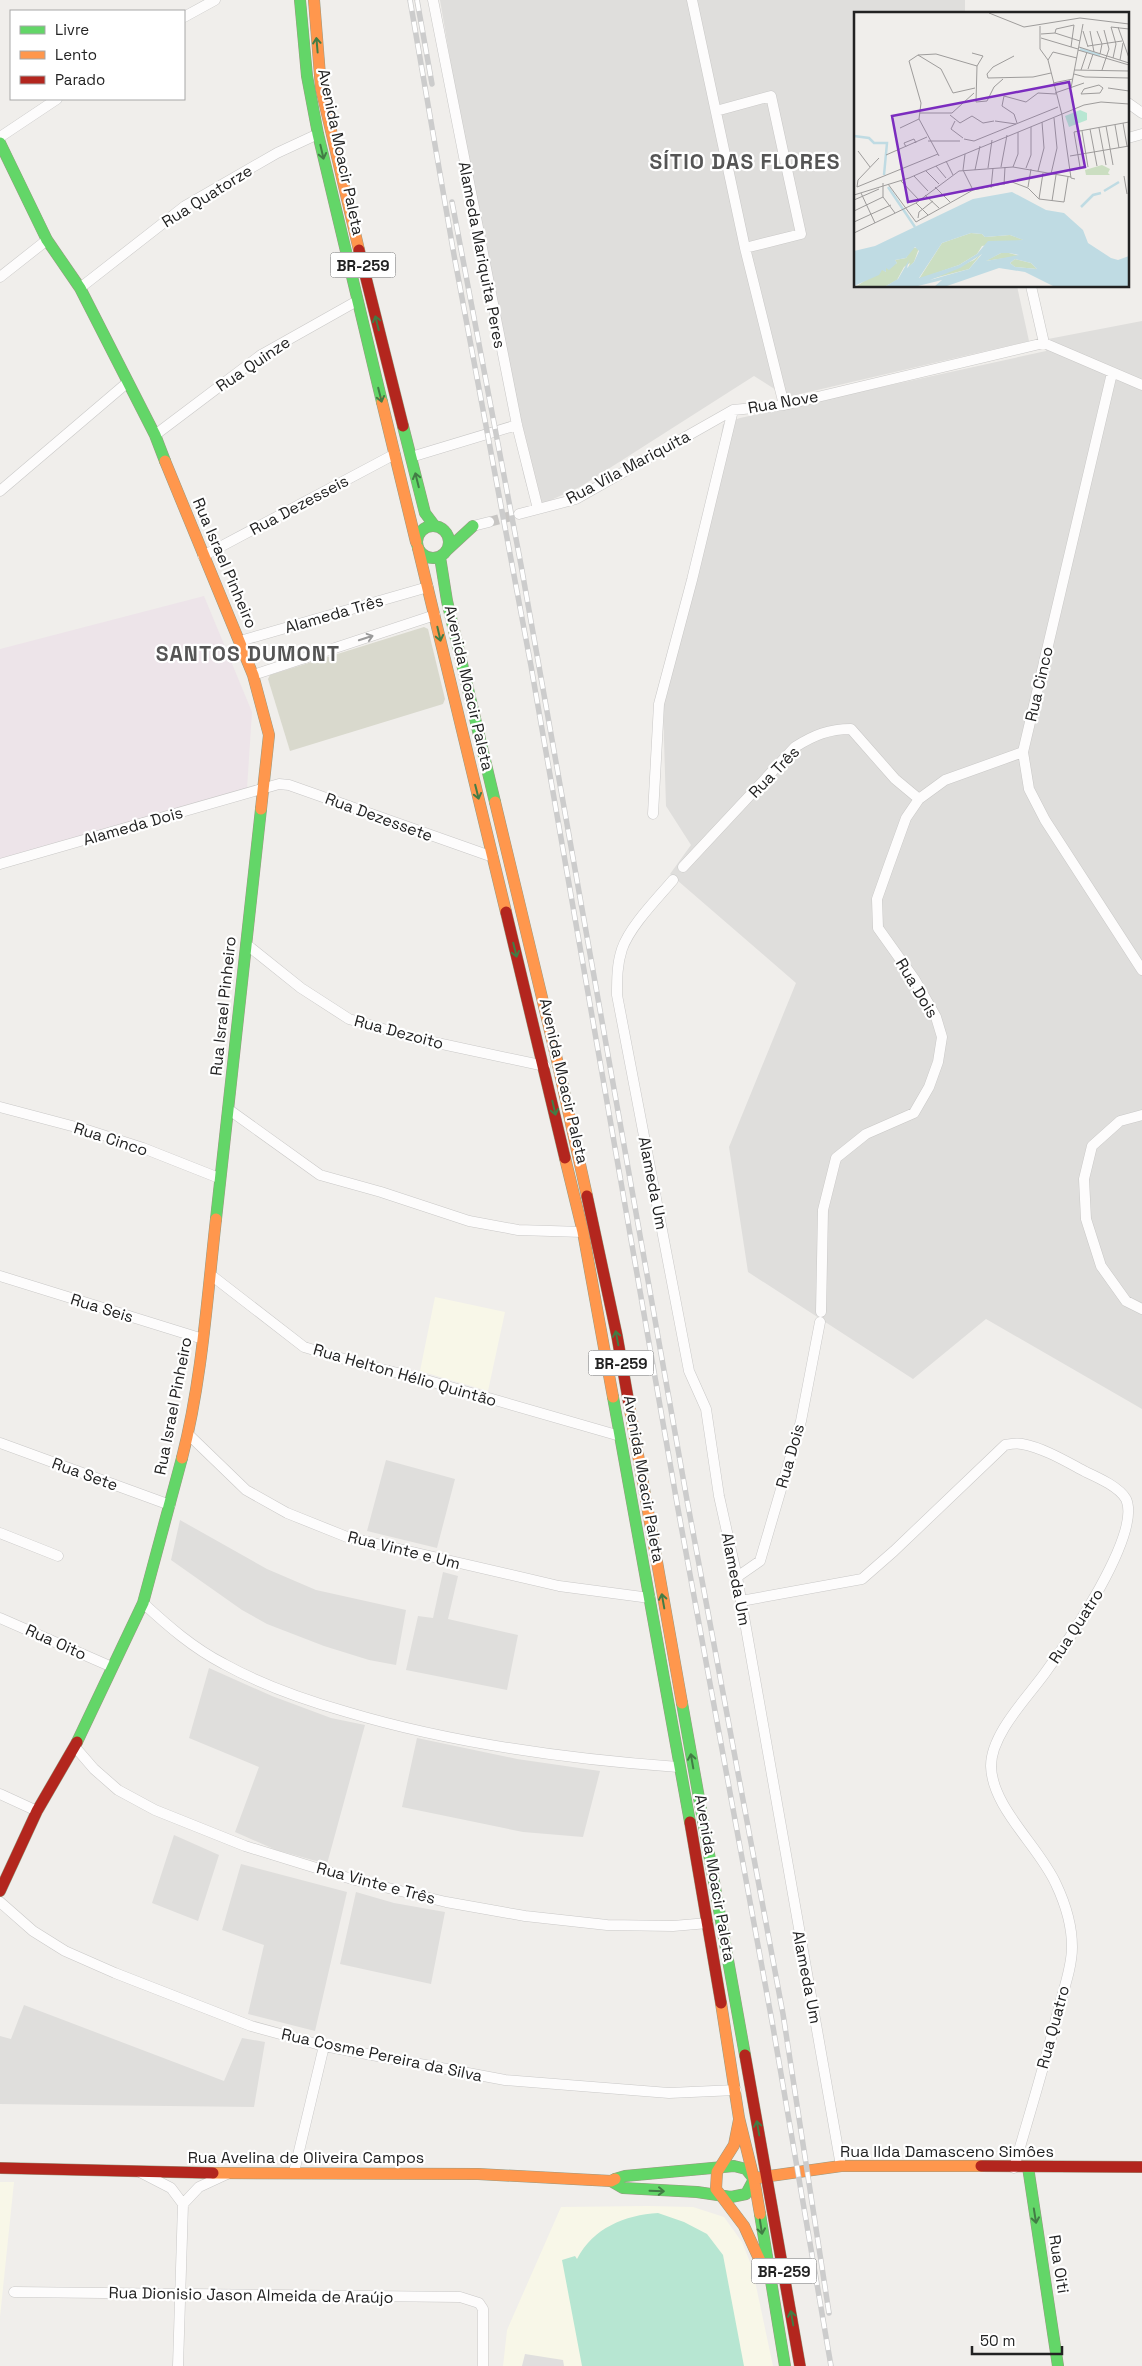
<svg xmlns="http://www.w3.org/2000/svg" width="1142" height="2366" viewBox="0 0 1142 2366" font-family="'Space Grotesk',sans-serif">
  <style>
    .residential { fill: #dfdedc }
    .industrial { fill: #ede4e9 }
    .education { fill: #f8f7e8 }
    .construction { fill: #d9d9cd }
    .pitch { fill: #b7e6d2 }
    .parking { fill: #e0dfde }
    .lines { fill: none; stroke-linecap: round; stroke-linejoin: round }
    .street-tunnel { stroke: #c7c5c3; stroke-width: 10; stroke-dasharray: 10 5; stroke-linecap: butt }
    .street-casing { stroke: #c9c8c7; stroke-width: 11 }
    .fast-casing { stroke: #999a82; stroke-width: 12 }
    .slow-casing { stroke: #999a82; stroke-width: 12 }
    .jam-casing { stroke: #999a82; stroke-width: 12 }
    .street { stroke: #fdfcfc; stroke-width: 10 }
    .fast { stroke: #63d668; stroke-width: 11 }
    .slow { stroke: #ff974d; stroke-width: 11 }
    .jam { stroke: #b3261e; stroke-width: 11 }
    .rail-casing { stroke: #ccc; stroke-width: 5.5 }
    .rail { stroke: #fff; stroke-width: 4; stroke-dasharray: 11; stroke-linecap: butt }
    .oneway { stroke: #427c45 }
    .oneway2 { stroke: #9a9a9a }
    .labels { text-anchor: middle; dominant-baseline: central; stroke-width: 4.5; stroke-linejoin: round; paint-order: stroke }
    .shield { fill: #fff; stroke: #646464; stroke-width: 1 }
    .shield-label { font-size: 15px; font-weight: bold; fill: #222 }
    .street-label { font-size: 16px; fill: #222; stroke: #fff }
    .district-label { font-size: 21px; font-weight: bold; letter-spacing: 1px; fill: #555; stroke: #fff }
    .inset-river { fill: none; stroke: #bfdbe3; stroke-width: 2.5 }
    .inset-road { fill: none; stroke: #9e9c9b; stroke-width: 1 }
    .view { fill: #7b2cbf; fill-opacity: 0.15; stroke: #7b2cbf; stroke-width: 2.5 }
    .inset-edge { fill: none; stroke: #222; stroke-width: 2.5 }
  </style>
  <rect width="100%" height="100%" fill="#f0eeeb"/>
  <!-- residential -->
  <path class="residential" d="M 440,0 L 965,0 L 965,14 L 856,14 L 856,286 L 1017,286 L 1029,341 L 787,397 L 754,376 L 580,487 L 540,505 L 531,500 L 524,477 L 507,394 Z
    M 1142,321 L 1142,1409 L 986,1319 L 913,1379 L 748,1272 L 729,1147 L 796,983 L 670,874 L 691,845 L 666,806 L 663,707 L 700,564 L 723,424 L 740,418 L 1046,351 L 1048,339 Z
    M 386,1460 L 455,1479 L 437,1548 L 367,1531 Z
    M 180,1520 L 267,1569 L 316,1590 L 406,1610 L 396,1665 L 369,1660 L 324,1646 L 267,1624 L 242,1610 L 171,1560 Z
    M 443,1572 L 458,1576 L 448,1619 L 518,1635 L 507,1690 L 406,1670 L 418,1616 L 433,1618 Z
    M 209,1668 L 272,1696 L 331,1718 L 365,1725 L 327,1864 L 276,1850 L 235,1832 L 259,1767 L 189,1738 Z
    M 417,1738 L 517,1759 L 600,1771 L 583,1837 L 523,1832 L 402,1807 Z
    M 174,1835 L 219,1855 L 198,1921 L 152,1903 Z
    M 241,1864 L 347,1892 L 315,2031 L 248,2014 L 264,1945 L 222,1930 Z
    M 356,1892 L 394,1903 L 445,1912 L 431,1984 L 340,1964 Z
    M 24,2005 L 224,2081 L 242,2038 L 265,2042 L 254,2107 L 0,2104 L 0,2036 L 11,2039 Z"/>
  <!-- industrial -->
  <path class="industrial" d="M 204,596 L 252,712 L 247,789 L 0,860 L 0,649 Z"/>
  <!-- education -->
  <path class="education" d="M 435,1297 L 505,1312 L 488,1391 L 420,1371 Z
    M 0,2182 L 14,2182 L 0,2317 Z
    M 648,2206 L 693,2207 L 724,2217 L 742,2242 L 752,2267 L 773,2366 L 503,2366 L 507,2330 L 561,2207 Z"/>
  <!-- construction -->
  <path class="construction" d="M 424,627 L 428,629 L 445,699 L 443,704 L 290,751 L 268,679 L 270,675 Z"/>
  <!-- pitch -->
  <path class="pitch" d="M 658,2213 L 684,2222 L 707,2234 L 723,2255 L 744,2366 L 582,2366 L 562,2260 L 575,2256 L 577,2259 C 593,2228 625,2215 658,2213 Z"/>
  <!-- parking -->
  <path class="parking" d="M 525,2354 L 563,2360 L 564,2366 L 522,2366 Z"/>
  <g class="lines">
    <!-- street-tunnel -->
    <path class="street-tunnel" d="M 489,522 L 519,514"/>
    <defs>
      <path id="street" d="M 433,0 L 517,425 L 538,509
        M 692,0 L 745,248 L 784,405
        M 184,17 L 215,0
        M 1128,103 L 1142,113
        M 716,111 L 771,96 L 801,234 L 745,248
        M 0,137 L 57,99
        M 1128,138 L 1142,134
        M 0,277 L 47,240
        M 1031,286 L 1044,343
        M 80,288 L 185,206 L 277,153 L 318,134
        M 1112,373 L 1023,752 L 1029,789 L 1045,820 L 1142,970
        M 155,435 L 261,355 L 357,301
        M 411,457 L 517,425
        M 0,491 L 128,382
        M 519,514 L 576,499 L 733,410 L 784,405 L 1044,343 L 1142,385
        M 473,526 L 489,522
        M 203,556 L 395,454
        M 240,641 L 428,587
        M 253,675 L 435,615
        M 653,814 L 659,704 L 692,580 L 733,410
        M 0,864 L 279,784 L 289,785 L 493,857
        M 683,867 L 795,747 C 814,735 829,729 851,729 L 895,779 L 919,799
        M 673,880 C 657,899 630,926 622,949 C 617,964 617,979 617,995 L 689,1371 L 706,1409 L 719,1496 L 737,1577 L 841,2166
        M 246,944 L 301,988 L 349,1019 L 414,1038 L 545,1066
        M 0,1107 L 87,1130 L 143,1148 L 219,1178
        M 228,1109 L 320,1175 L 381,1192 L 469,1221 L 518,1230 L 583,1232
        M 1142,1115 L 1120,1121 L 1092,1146 L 1084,1179 L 1086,1219 L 1101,1266 L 1126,1301 L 1142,1309
        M 211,1275 L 304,1347 L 364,1365 L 419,1378 L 620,1436
        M 0,1276 L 203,1339
        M 821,1312 L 823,1210 L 836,1158 L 866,1134 L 914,1113 L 929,1087 L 938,1062 L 942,1037 L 936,1017 L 915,980 L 878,928 L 877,899 L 889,865 L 906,818 L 919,799 L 945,780 L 1023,752
        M 188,1434 L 246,1490 L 287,1513 L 347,1537 L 559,1586 L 650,1598
        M 0,1443 L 170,1505
        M 0,1533 L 58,1556
        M 737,1577 L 760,1561 L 801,1421 L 820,1322
        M 741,1601 L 862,1579 L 894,1551 L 1005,1445 C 1010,1444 1017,1443 1022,1444 C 1044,1448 1067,1462 1086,1472 C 1099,1478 1119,1487 1126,1499 C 1142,1534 1067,1643 1045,1673 C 1027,1698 991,1734 991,1766 C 992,1808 1039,1846 1056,1884 C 1065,1903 1072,1926 1072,1947 C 1072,1967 1064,1988 1059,2007 C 1046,2061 1029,2115 1014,2168
        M 143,1603 C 168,1626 193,1648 224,1664 C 262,1685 305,1700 347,1712 C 454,1744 566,1759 678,1767
        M 0,1618 L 112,1667
        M 75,1747 L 94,1769 L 118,1790 L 155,1810 L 245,1846 L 355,1880 L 446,1902 L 525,1916 L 607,1925 L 673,1926 L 708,1923
        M 0,1794 L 37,1811
        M 0,1902 L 33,1931 L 65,1951 L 115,1973 L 251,2026 L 324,2046 L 505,2080 L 669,2093 L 736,2090
        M 140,2172 L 171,2188 L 183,2204 L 178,2366
        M 294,2172 L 324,2046
        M 183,2204 L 199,2187 L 227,2174
        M 14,2292 L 460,2297 L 479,2303 L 483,2309 L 483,2366"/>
      <path id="fast" d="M 300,0 L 307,76 L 318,134 L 382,402
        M 0,143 L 47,240 L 80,288 L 155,435 L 165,461
        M 403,426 L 425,513 L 434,525
        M417 542a16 16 0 1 1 32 0a16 16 0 1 1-32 0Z
        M 447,550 L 473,526
        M 440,557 L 447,601 L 495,802
        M 216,1219 L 261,809
        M 613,1397 L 690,1822
        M 682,1703 L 745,2055
        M 77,1742 L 143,1603 L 182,1458
        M 1028,2167 L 1058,2366
        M 615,2179 L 625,2176 L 734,2166 L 746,2169 L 754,2179
        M 611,2181 L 623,2188 L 697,2192 L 731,2197 L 746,2194 L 754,2179
        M 760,2214 L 785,2366"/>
      <path id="slow" d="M 314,0 L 321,88 L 359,250
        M 382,402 L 416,542
        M 165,461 L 253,675 L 269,735 L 261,809
        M 418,548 L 506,912
        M 495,802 L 557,1060 L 587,1196
        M 565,1158 L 583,1232 L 613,1397
        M 629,1404 L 682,1703
        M 182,1458 C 202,1380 207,1299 216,1219
        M 721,2003 L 739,2118 L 754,2179 L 760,2214
        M 739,2120 L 734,2145 L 717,2172 L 716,2189 L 744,2226 L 766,2274
        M 213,2173 L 478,2174 L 611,2181 L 615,2179
        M 756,2178 L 841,2166 L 981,2166"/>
      <path id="jam" d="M 359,250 L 403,426
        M 506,912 L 565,1158
        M 587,1196 L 617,1336 L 629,1404
        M 690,1822 L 721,2003
        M 0,1891 L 37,1811 L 77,1742
        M 745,2055 L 800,2366
        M 981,2166 L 1142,2167
        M 0,2168 L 213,2173"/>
    </defs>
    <!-- street casing -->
    <use href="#street" class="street-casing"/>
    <!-- fast casing -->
    <use href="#fast" class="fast-casing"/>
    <!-- slow casing -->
    <use href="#slow" class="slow-casing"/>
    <!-- jam casing -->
    <use href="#jam" class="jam-casing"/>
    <!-- street -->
    <use href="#street" class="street"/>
    <!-- fast -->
    <use href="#fast" class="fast"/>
    <!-- slow -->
    <use href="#slow" class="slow"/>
    <!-- jam -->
    <use href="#jam" class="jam"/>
    <defs>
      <path id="rail" d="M 410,0 L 454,255 L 531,666 L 678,1509 L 773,2027 L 831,2366
        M 417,0 L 432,84
        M 452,202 L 521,565 L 687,1500 L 783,2014 L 829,2313"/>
    </defs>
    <!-- rail casing -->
    <use href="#rail" class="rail-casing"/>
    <!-- rail -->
    <use href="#rail" class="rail"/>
  </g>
  <!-- one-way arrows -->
  <defs><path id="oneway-shaft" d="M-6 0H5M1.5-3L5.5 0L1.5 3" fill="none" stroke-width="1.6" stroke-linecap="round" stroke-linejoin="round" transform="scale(1.25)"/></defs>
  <g class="oneway">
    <use href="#oneway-shaft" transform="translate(317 45) rotate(-95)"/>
    <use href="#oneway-shaft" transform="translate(322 152) rotate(77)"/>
    <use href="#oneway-shaft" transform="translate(377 323) rotate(-104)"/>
    <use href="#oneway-shaft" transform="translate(380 395) rotate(76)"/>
    <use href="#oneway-shaft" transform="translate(417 480) rotate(-104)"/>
    <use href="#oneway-shaft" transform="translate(439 634) rotate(77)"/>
    <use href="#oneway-shaft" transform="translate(477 792) rotate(76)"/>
    <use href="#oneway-shaft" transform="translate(515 950) rotate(76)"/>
    <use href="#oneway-shaft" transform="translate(554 1108) rotate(77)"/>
    <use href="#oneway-shaft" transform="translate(617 1338) rotate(-101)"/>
    <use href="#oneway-shaft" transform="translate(663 1601) rotate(-100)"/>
    <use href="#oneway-shaft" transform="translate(692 1761) rotate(-100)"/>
    <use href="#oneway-shaft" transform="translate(758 2128) rotate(-100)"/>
    <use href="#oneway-shaft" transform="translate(657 2191) rotate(2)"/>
    <use href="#oneway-shaft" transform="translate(1035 2216) rotate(81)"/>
    <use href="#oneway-shaft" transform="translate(761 2227) rotate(81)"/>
    <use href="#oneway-shaft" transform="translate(792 2318) rotate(-100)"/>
  </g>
  <use class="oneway2" href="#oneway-shaft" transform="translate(366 638) rotate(-18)"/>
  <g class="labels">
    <!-- shield labels -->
    <g class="shield">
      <rect x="330.5" y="252.5" width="65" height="25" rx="4"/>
      <rect x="588.5" y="1350.5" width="65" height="25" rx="4"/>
      <rect x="751.5" y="2258.5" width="65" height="25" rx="4"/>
    </g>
    <g class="shield-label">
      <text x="363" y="265">BR-259</text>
      <text x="621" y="1363">BR-259</text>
      <text x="784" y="2271">BR-259</text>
    </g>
    <!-- street labels -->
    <g class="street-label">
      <text transform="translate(341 152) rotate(78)">Avenida Moacir Paleta</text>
      <text transform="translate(207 196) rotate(-32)">Rua Quatorze</text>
      <text transform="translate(482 255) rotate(79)">Alameda Mariquita Peres</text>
      <text transform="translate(253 364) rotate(-34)">Rua Quinze</text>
      <text transform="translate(783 402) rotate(-10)">Rua Nove</text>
      <text transform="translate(628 467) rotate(-28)">Rua Vila Mariquita</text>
      <text transform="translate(299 505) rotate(-28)">Rua Dezesseis</text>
      <text transform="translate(225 563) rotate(67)">Rua Israel Pinheiro</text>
      <text transform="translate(334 614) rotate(-16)">Alameda Três</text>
      <text transform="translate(1039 684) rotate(-77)">Rua Cinco</text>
      <text transform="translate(469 688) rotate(77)">Avenida Moacir Paleta</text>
      <text transform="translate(774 772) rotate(-46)">Rua Três</text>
      <text transform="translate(379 817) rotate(20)">Rua Dezessete</text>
      <text transform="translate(133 826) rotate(-16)">Alameda Dois</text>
      <text transform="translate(917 988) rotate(59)">Rua Dois</text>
      <text transform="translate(223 1006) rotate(-84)">Rua Israel Pinheiro</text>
      <text transform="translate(399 1032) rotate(15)">Rua Dezoito</text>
      <text transform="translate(564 1081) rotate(77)">Avenida Moacir Paleta</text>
      <text transform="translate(111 1139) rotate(18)">Rua Cinco</text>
      <text transform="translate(653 1183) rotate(79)">Alameda Um</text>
      <text transform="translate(102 1308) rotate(17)">Rua Seis</text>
      <text transform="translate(405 1375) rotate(16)">Rua Helton Hélio Quintão</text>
      <text transform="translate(173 1406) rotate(-79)">Rua Israel Pinheiro</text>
      <text transform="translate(790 1456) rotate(-74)">Rua Dois</text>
      <text transform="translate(85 1474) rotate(20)">Rua Sete</text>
      <text transform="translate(644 1479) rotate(80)">Avenida Moacir Paleta</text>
      <text transform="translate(404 1550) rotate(14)">Rua Vinte e Um</text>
      <text transform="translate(736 1579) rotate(79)">Alameda Um</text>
      <text transform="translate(1076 1626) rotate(-57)">Rua Quatro</text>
      <text transform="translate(56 1642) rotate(24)">Rua Oito</text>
      <text transform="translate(715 1878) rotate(80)">Avenida Moacir Paleta</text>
      <text transform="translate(376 1883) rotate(15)">Rua Vinte e Três</text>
      <text transform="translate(807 1977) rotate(79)">Alameda Um</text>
      <text transform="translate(1053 2027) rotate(-75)">Rua Quatro</text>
      <text transform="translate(382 2055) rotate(12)">Rua Cosme Pereira da Silva</text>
      <text x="947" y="2151">Rua Ilda Damasceno Simôes</text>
      <text x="306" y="2157">Rua Avelina de Oliveira Campos</text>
      <text transform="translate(1059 2264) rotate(81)">Rua Oiti</text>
      <text transform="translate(251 2295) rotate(1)">Rua Dionisio Jason Almeida de Araújo</text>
    </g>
    <!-- district labels -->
    <g class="district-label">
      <text x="745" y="161">SÍTIO DAS FLORES</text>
      <text x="248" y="653">SANTOS DUMONT</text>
    </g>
  </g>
  <!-- overview -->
  <g transform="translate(854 12)">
    <rect width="275" height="275" fill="#f0eeeb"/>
    <path d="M 248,153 L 256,157 L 254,161 L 256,163 L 232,163 L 231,158 ZM 117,221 L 128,222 L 131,225 L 156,223 L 170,228 L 128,234 L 123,242 L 105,253 L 65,267 L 88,231 ZM 58,236 L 65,236 L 60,250 L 54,256 L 56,251 L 50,255 L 43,268 L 32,274 L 3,274 L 28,257 L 32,260 L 32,256 L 43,251 L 41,248 L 52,246 ZM 128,241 L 115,257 L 73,268 L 120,248 ZM 147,241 L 155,241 L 166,244 L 131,249 ZM 161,247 L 177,251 L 183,257 L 161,255 L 156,251 Z" fill="#cbdec1"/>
    <path d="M 226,98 L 233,101 L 233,108 L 215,115 L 211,104 Z" fill="#b7e6d2"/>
    <path d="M 158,180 L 192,198 L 210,201 L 229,218 L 234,231 L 257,246 L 264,248 L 275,244 L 275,274 L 199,274 L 171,260 L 145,256 L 93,274 L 81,274 L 88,268 L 64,274 L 32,274 L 44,267 L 55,248 L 53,256 L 60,250 L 65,239 L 61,235 L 52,246 L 41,248 L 43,251 L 35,258 L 32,256 L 32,260 L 28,258 L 25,263 L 0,274 L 0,239 L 21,234 L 119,187 ZM 117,221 L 128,222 L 131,225 L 156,223 L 169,228 L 134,229 L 123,242 L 105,253 L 65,266 L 88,231 ZM 147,241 L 155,241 L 165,243 L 132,249 ZM 128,242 L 115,257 L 76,268 L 106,256 ZM 161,247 L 177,251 L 183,257 L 161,255 L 156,251 Z" fill="#bfdbe3" fill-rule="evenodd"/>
    <path class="inset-river" d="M 226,37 L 246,43M 0,124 L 15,126 L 20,131 L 33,131 L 30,163M 34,175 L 61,215M 250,179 L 265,170M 227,195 L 239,183 L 247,181"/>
    <path class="inset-road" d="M 135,1 L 170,15 L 226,6 L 275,12M 186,14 L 186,37 L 194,48 L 208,103 L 217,166 L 221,167M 264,15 L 275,46M 229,19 L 234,35M 236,19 L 240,40M 243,19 L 248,32 L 246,42M 201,21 L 202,17 L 220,13 L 217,35M 187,22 L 201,21 L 226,29M 187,26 L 224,37M 234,34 L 268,29M 225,35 L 275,51M 224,38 L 275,53M 118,41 L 129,44 L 123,54 L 122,90 L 133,89 L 140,75 L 149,67M 64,43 L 87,57 L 99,81 L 121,76M 160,44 L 139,55 L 133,62 L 134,66 L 179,65 L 197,61M 259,46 L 262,32 L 257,15 L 275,17M 194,48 L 199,40 L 223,46M 266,48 L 269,31M 234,57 L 239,42M 220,58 L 275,59M 227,58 L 233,40M 248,58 L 255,37 L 250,18M 220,62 L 231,65 L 275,66M 199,71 L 219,67M 245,73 L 249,76 L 246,81 L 227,82 L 230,77 ZM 217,76 L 229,12M 254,76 L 275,79M 201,81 L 230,71M 66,101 L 98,101 L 120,81M 96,103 L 106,111 L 118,104 L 129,111 L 140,109M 101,109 L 97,117 L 109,126M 141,109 L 162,112M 163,111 L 160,102 L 148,94 L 150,84 L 172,90 L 184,81 L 202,82M 269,111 L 273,134M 261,113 L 265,136M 252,114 L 259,153M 46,116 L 65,107M 245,116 L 252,153M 236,117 L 243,154M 228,119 L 234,155M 110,127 L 120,129 L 204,95M 74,129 L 106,129M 52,135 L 50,131 L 60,127 L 62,131M 4,139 L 16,155M 111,142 L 109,158 L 119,178M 32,143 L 73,125M 85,144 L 65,107 L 67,91 L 55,49 L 64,43 L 82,42 L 123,54M 216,144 L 275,134M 25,146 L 4,168 L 3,175 L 84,142M 92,149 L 99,163M 89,151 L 230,93 L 247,90 L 275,92M 82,154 L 92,166M 147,155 L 153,123M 159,155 L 164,142 L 164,120M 226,155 L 220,120 L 275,110M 134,156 L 138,128M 172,156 L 177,143 L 177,115M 121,158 L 126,134M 72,159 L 85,172M 184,159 L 190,136 L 188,110M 197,162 L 203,136 L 200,106M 60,164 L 74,179M 270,164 L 273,182M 47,169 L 65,188M 29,171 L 29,185 L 41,201M 34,172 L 62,210 L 119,178 L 158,170 L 174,176 L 185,187 L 210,190 L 214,165M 150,173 L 151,155M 81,175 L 96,190M 174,175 L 177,157M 137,176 L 139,156M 7,181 L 21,211M 0,183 L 55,166 L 89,151M 71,183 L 85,196M 185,187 L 189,161M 0,188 L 25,177M 198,189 L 202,163M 62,191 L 74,203M 0,199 L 29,185M 64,206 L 65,200 L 79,189M 0,210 L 37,193M 0,221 L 62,191 L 105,159 L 159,155 L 217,165"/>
    <path class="view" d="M 215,70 L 231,155 L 54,190 L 38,104 Z"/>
    <rect width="275" height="275" class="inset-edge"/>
  </g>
  <!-- legend -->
  <rect x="10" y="10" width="175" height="90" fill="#ffffff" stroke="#a7a7a7"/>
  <rect x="20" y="26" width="25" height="8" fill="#63d668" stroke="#a7a7a7"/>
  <text x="55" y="35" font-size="15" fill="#222222">Livre</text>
  <rect x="20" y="51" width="25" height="8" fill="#ff974d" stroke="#a7a7a7"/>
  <text x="55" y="60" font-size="15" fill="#222222">Lento</text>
  <rect x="20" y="76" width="25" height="8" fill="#b3261e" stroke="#a7a7a7"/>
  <text x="55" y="85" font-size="15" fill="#222222">Parado</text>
  <!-- scale -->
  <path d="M972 2346v8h90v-8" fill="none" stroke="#222222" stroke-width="2.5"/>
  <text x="980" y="2346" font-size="15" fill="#222222" stroke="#ffffff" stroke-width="4" paint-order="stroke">50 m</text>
</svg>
